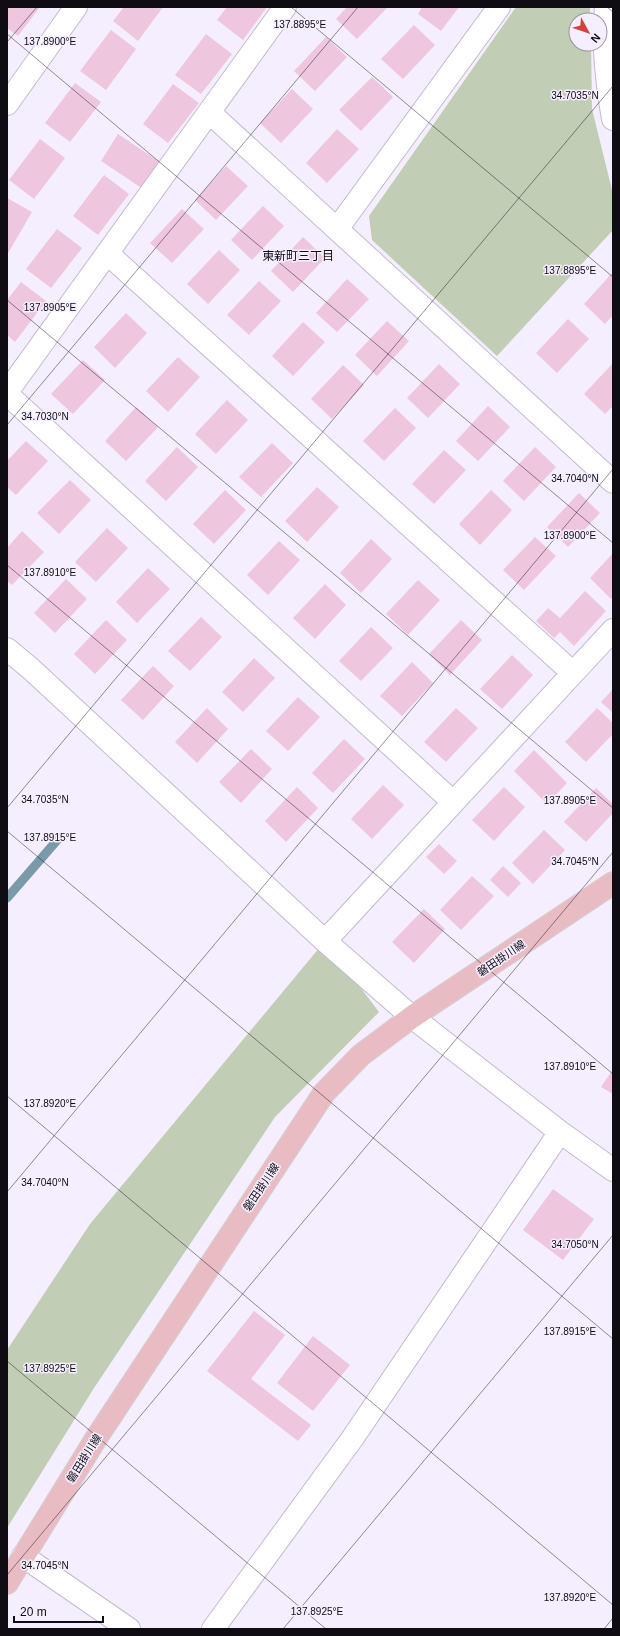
<svg xmlns="http://www.w3.org/2000/svg" width="620" height="1636" viewBox="0 0 620 1636" font-family="Arial,'Noto Sans JP',sans-serif">
  <style>
    .green { fill: #c1cdb4 }
    .lines { fill: none; stroke-linecap: round; stroke-linejoin: round }
    .stream { stroke: #799aa9; stroke-width: 9 }
    .building { fill: #eec6de }
    .minor-casing { stroke: #c3b9d3; stroke-width: 24 }
    .major-casing { stroke: #d4d3d5; stroke-width: 24 }
    .minor { stroke: #fff; stroke-width: 22 }
    .major { stroke: #e9bcc4; stroke-width: 22 }
    .ticks { fill: none; stroke: #0f0c14; stroke-width: 1; stroke-opacity: 0.45 }
    .labels { text-anchor: middle; dominant-baseline: central; stroke-width: 3; stroke-linejoin: round; paint-order: stroke }
    .street-label { font-size: 11px; fill: #0f0c14; stroke: #f5eefe }
    .neighbourhood-label { font-size: 12px; fill: #0f0c14; stroke: #f5eefe }
    .ticks-label { font-size: 10px; text-anchor: middle; fill: #0f0c14; stroke: #f5eefe; stroke-width: 3; stroke-linejoin: round; paint-order: stroke }
  </style>
  <rect width="100%" height="100%" fill="#f5eefe"/>
  <!-- green -->
  <path class="green" d="M 516,7 L 590,7 L 590,20 L 576,20 L 576,44 L 591,44 L 592,109 L 613,194 L 613,230 L 497,356 L 372,240 L 369,216 Z
    M 325,941 L 379,1012 L 275,1117 L 94,1388 L 7,1528 L 7,1350 L 90,1224 Z"/>
  <g class="lines">
    <!-- stream -->
    <path class="stream" d="M 7,898 L 59,838"/>
  </g>
  <!-- building -->
  <path class="building" d="M 7,7 L 40,7 L 18,36 L 7,28 Z
    M 124,7 L 163,7 L 138,41 L 113,21 Z
    M 227,7 L 267,7 L 243,40 L 217,20 Z
    M 347,7 L 388,7 L 357,39 L 336,19 Z
    M 422,7 L 459,7 L 441,31 L 418,14 Z
    M 414,25 L 435,45 L 403,79 L 381,59 Z
    M 111,30 L 136,49 L 106,90 L 80,71 Z
    M 206,34 L 232,54 L 201,94 L 175,75 Z
    M 326,37 L 347,57 L 315,91 L 294,71 Z
    M 372,77 L 393,97 L 361,131 L 339,110 Z
    M 75,83 L 101,102 L 70,142 L 45,123 Z
    M 173,84 L 199,103 L 168,143 L 143,124 Z
    M 292,89 L 313,109 L 281,143 L 260,123 Z
    M 337,129 L 359,149 L 327,183 L 306,163 Z
    M 118,134 L 160,162 L 143,189 L 101,161 Z
    M 40,139 L 65,158 L 34,199 L 9,180 Z
    M 226,166 L 248,186 L 216,220 L 195,200 Z
    M 104,175 L 129,194 L 98,235 L 73,216 Z
    M 7,198 L 32,212 L 7,255 Z
    M 263,206 L 284,226 L 252,260 L 231,240 Z
    M 182,209 L 204,229 L 172,263 L 150,243 Z
    M 57,229 L 82,248 L 51,288 L 26,269 Z
    M 303,237 L 325,258 L 293,292 L 271,271 Z
    M 219,250 L 240,270 L 208,304 L 187,284 Z
    M 613,272 L 613,315 L 605,324 L 584,304 Z
    M 347,279 L 369,299 L 337,332 L 316,313 Z
    M 259,281 L 281,301 L 249,335 L 227,315 Z
    M 21,282 L 46,301 L 15,342 L 7,335 L 7,300 Z
    M 126,313 L 147,333 L 115,368 L 94,347 Z
    M 568,319 L 589,339 L 557,373 L 536,353 Z
    M 387,321 L 409,341 L 377,376 L 355,355 Z
    M 303,322 L 325,342 L 293,376 L 272,356 Z
    M 178,357 L 200,377 L 168,412 L 146,391 Z
    M 83,360 L 105,380 L 73,414 L 51,394 Z
    M 613,363 L 613,406 L 605,414 L 584,394 Z
    M 439,364 L 460,384 L 428,418 L 407,398 Z
    M 343,365 L 364,385 L 332,419 L 311,399 Z
    M 227,400 L 248,420 L 216,454 L 195,434 Z
    M 488,406 L 510,427 L 478,461 L 456,441 Z
    M 136,407 L 158,427 L 126,461 L 105,441 Z
    M 395,408 L 416,428 L 384,461 L 363,441 Z
    M 26,441 L 48,461 L 16,495 L 7,487 L 7,461 Z
    M 272,443 L 293,463 L 261,497 L 239,477 Z
    M 177,447 L 198,467 L 166,501 L 145,481 Z
    M 535,447 L 556,467 L 524,501 L 503,481 Z
    M 444,450 L 466,470 L 434,504 L 412,484 Z
    M 70,480 L 91,500 L 59,534 L 37,513 Z
    M 317,487 L 339,507 L 307,542 L 285,521 Z
    M 225,490 L 246,510 L 214,544 L 193,524 Z
    M 491,490 L 512,510 L 480,545 L 459,524 Z
    M 579,493 L 600,513 L 568,547 L 547,527 Z
    M 107,528 L 128,548 L 96,582 L 75,562 Z
    M 22,531 L 44,552 L 12,585 L 7,581 L 7,548 Z
    M 535,537 L 556,556 L 524,590 L 503,570 Z
    M 371,539 L 392,559 L 361,593 L 340,573 Z
    M 279,541 L 300,560 L 268,595 L 247,575 Z
    M 613,553 L 613,597 L 611,599 L 590,578 Z
    M 148,568 L 170,589 L 137,623 L 116,602 Z
    M 66,579 L 87,599 L 55,633 L 34,613 Z
    M 418,580 L 440,600 L 408,635 L 386,614 Z
    M 325,584 L 346,605 L 315,639 L 293,618 Z
    M 585,591 L 606,611 L 574,646 L 560,632 L 554,638 L 536,621 L 548,608 L 560,618 Z
    M 201,617 L 222,637 L 190,671 L 168,651 Z
    M 106,620 L 127,640 L 95,674 L 74,654 Z
    M 461,620 L 482,640 L 450,675 L 429,654 Z
    M 371,627 L 393,648 L 361,681 L 339,661 Z
    M 512,655 L 533,675 L 502,709 L 480,689 Z
    M 254,658 L 275,678 L 243,712 L 222,692 Z
    M 412,662 L 433,683 L 402,716 L 380,696 Z
    M 153,666 L 174,686 L 143,720 L 121,700 Z
    M 613,689 L 613,713 L 601,702 Z
    M 298,697 L 320,717 L 288,751 L 266,731 Z
    M 207,708 L 228,729 L 197,763 L 175,742 Z
    M 456,708 L 478,728 L 446,762 L 424,742 Z
    M 597,708 L 613,723 L 613,734 L 586,762 L 565,742 Z
    M 344,739 L 365,759 L 333,793 L 312,773 Z
    M 251,749 L 272,769 L 241,803 L 219,782 Z
    M 534,750 L 567,783 L 547,804 L 514,771 Z
    M 383,785 L 404,805 L 372,839 L 351,819 Z
    M 297,787 L 318,808 L 286,842 L 265,821 Z
    M 504,787 L 525,807 L 494,841 L 472,820 Z
    M 596,788 L 613,804 L 613,813 L 586,842 L 564,822 Z
    M 544,830 L 565,850 L 533,884 L 512,863 Z
    M 439,844 L 457,861 L 444,874 L 426,857 Z
    M 503,866 L 521,883 L 508,897 L 490,880 Z
    M 472,876 L 494,896 L 461,930 L 440,910 Z
    M 424,909 L 445,929 L 414,963 L 392,942 Z
    M 613,1069 L 613,1094 L 601,1087 Z
    M 553,1189 L 594,1219 L 563,1260 L 523,1230 Z
    M 254,1311 L 285,1335 L 251,1379 L 311,1425 L 298,1441 L 207,1371 Z
    M 313,1336 L 350,1365 L 313,1411 L 277,1383 Z"/>
  <g class="lines">
    <defs>
      <path id="minor" d="M 606,7 C 602,42 607,84 613,119
        M 7,104 L 76,7
        M 209,112 L 613,482
        M 337,229 L 499,7
        M 107,253 L 573,673
        M 7,392 L 285,7
        M 7,394 L 453,802
        M 7,649 L 31,669 L 325,941 L 412,1017 L 560,1132 L 613,1170
        M 325,941 L 613,630
        M 23,1556 L 129,1629
        M 213,1629 L 352,1439 L 560,1132"/>
      <path id="major" d="M 7,1583 L 97,1437 L 324,1093 L 361,1055 L 412,1017 L 613,883"/>
    </defs>
    <!-- minor casing -->
    <use href="#minor" class="minor-casing"/>
    <!-- major casing -->
    <use href="#major" class="major-casing"/>
    <!-- minor -->
    <use href="#minor" class="minor"/>
    <!-- major -->
    <use href="#major" class="major"/>
  </g>
  <!-- ticks -->
  <path class="ticks" d="M 291,7 L 613,277M 607,7 L 613,12M 7,34 L 613,543M 7,42 L 37,7M 7,300 L 613,808M 7,425 L 358,7M 7,565 L 613,1074M 7,808 L 613,86M 7,831 L 613,1339M 7,1096 L 613,1605M 7,1192 L 613,469M 7,1361 L 326,1629M 7,1575 L 613,852M 7,1627 L 9,1629M 283,1629 L 613,1235M 604,1629 L 613,1618"/>
  <g class="labels">
    <!-- street labels -->
    <g class="street-label">
      <text transform="translate(501 958) rotate(-34)">磐田掛川線</text>
      <text transform="translate(261 1187) rotate(-56)">磐田掛川線</text>
      <text transform="translate(84 1458) rotate(-58)">磐田掛川線</text>
    </g>
    <!-- neighbourhood labels -->
    <g class="neighbourhood-label">
      <text x="298" y="256">東新町三丁目</text>
    </g>
  </g>
  <g class="ticks-label">
    <text x="300" y="28">137.8895°E</text>
    <text x="50" y="45">137.8900°E</text>
    <text x="575" y="99">34.7035°N</text>
    <text x="570" y="274">137.8895°E</text>
    <text x="50" y="311">137.8905°E</text>
    <text x="45" y="420">34.7030°N</text>
    <text x="575" y="482">34.7040°N</text>
    <text x="570" y="539">137.8900°E</text>
    <text x="50" y="576">137.8910°E</text>
    <text x="45" y="803">34.7035°N</text>
    <text x="570" y="804">137.8905°E</text>
    <text x="50" y="841">137.8915°E</text>
    <text x="575" y="865">34.7045°N</text>
    <text x="570" y="1070">137.8910°E</text>
    <text x="50" y="1107">137.8920°E</text>
    <text x="45" y="1186">34.7040°N</text>
    <text x="575" y="1248">34.7050°N</text>
    <text x="570" y="1335">137.8915°E</text>
    <text x="50" y="1372">137.8925°E</text>
    <text x="45" y="1569">34.7045°N</text>
    <text x="570" y="1601">137.8920°E</text>
    <text x="317" y="1615">137.8925°E</text>
  </g>
  <!-- border -->
  <rect width="620" height="1636" fill="none" stroke="#0f0c14" stroke-width="16"/>
  <!-- north arrow -->
  <g transform="translate(588 32) rotate(130)"><circle r="19" fill="#f5eefe" stroke="#9994a0"/>
  <path d="M0-3L7 15L0 10L-7 15Z" fill="#d2433e"/>
  <text y="-6" font-size="11" font-weight="bold" text-anchor="middle" fill="#0f0c14">N</text>
  </g>
  <!-- scale -->
  <path d="M14 1616v6h89v-6" fill="none" stroke="#0f0c14" stroke-width="2"/>
  <text x="20" y="1616" font-size="12" fill="#0f0c14" stroke="#f5eefe" stroke-width="3" paint-order="stroke">20 m</text>
</svg>
